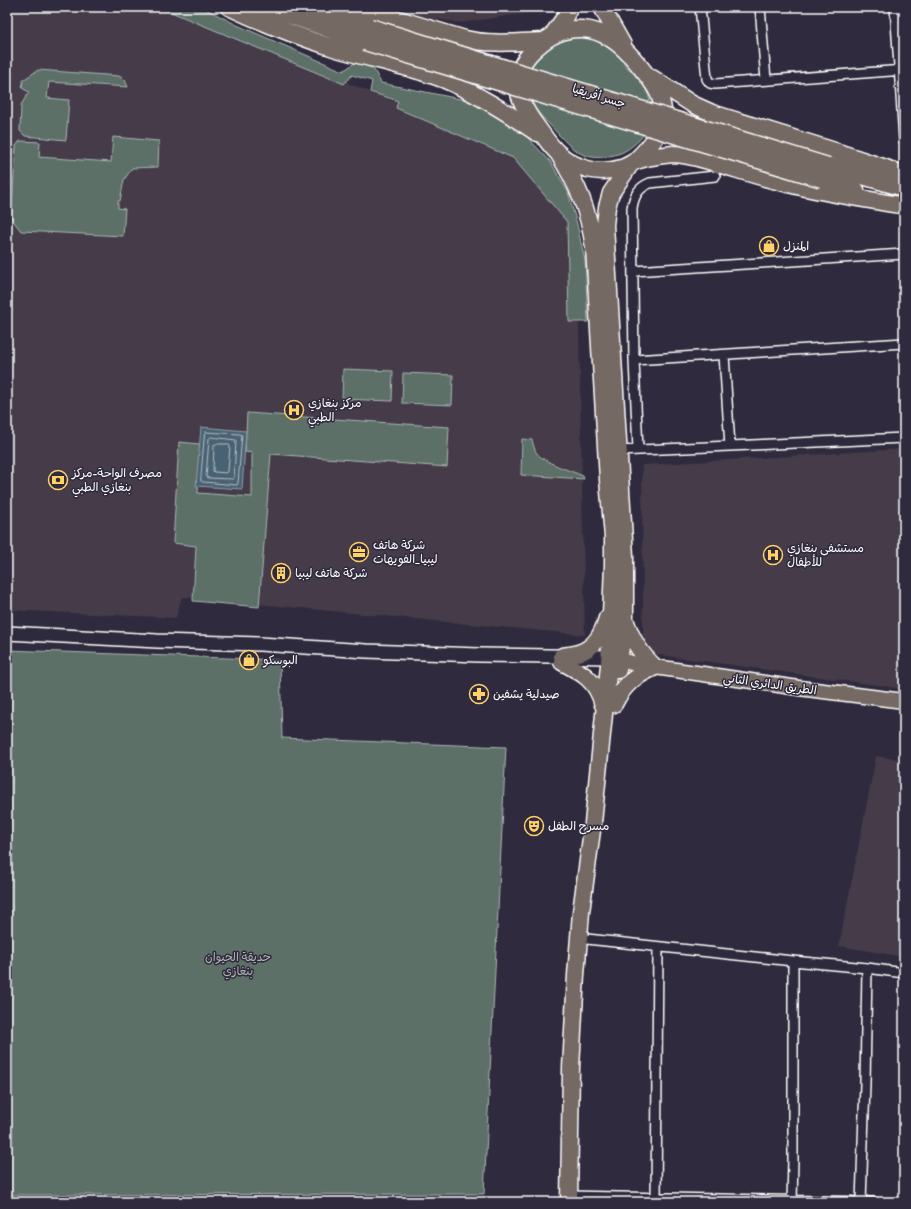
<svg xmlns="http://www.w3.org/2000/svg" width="911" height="1209" viewBox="0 0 911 1209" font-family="Itim,'Playpen Sans Arabic',sans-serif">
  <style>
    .built { fill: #443a49 }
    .green { fill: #5b6f68; stroke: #adb7b4 }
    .water { fill: #4a6273; stroke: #92a1ab }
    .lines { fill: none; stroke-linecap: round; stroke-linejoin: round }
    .shore { stroke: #b7c0c7; stroke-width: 1 }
    .street-casing { stroke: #fff; stroke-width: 12 }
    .secondary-casing { stroke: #fff; stroke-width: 16 }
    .primary-casing { stroke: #fff; stroke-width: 17 }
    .highway-casing { stroke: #fff; stroke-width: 19 }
    .street { stroke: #2f2a3d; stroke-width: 9 }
    .secondary { stroke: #2f2a3d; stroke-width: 13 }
    .primary { stroke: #756964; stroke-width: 14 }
    .highway { stroke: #756964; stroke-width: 16 }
    .highway-bridge-casing { stroke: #fff; stroke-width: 19; stroke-linecap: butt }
    .highway-bridge { stroke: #756964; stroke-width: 16 }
    .labels { text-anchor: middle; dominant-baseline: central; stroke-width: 3; stroke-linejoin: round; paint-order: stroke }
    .street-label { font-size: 12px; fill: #fff; stroke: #2f2a3d }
    .poi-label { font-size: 12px; fill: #fff; stroke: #2f2a3d; text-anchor: start }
    .park-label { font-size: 12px; fill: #adb7b4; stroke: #2f2a3d }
  </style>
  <rect width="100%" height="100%" fill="#2f2a3d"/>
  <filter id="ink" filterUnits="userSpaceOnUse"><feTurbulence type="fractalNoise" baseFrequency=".025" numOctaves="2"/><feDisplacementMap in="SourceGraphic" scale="8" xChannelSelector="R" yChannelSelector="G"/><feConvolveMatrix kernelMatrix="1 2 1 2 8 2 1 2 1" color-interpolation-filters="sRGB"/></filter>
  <g filter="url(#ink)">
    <!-- built -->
    <path class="built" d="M 7,7 L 159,7 L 525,154 L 577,224 L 585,635 L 182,597 L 176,618 L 7,610 Z
      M 393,7 L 547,7 L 547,10 L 461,23 L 423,17 Z
      M 901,449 L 904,474 L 904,689 L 652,654 L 643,635 L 642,465 Z
      M 876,756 L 904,760 L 904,957 L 839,946 Z"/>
    <!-- green -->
    <path class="green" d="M 159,7 L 202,7 L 237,25 L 343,71 L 356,62 L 373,68 L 381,83 L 475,102 L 526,136 L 550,161 L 568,192 L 577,224 L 585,261 L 588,322 L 569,322 L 567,222 L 513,158 L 396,108 L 398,101 L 370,92 L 372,81 L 352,75 L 344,84 Z
      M 573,35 C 585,36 591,37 602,43 C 612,48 619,57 626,66 C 633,74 643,82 647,92 C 654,108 652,127 639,140 C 632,147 624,153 614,155 C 582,164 570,147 550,125 C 544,119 537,112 532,105 C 528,99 527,91 527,84 C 527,56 549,44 573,35 Z
      M 7,65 L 11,68 L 13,75 L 7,156 Z
      M 38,70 L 119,76 L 125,80 L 128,87 L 49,82 L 47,98 L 69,100 L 66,140 L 25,136 L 20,131 L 21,105 L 29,92 L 22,88 L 23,80 Z
      M 113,137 L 159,141 L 158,167 L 132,168 L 124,180 L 120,201 L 118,201 L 118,208 L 125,209 L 123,236 L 21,231 L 11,218 L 16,146 L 20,141 L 40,142 L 39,157 L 111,162 Z
      M 343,369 L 393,371 L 392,401 L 342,399 Z
      M 403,373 L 453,375 L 452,405 L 402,403 Z
      M 247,413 L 449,427 L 447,467 L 271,454 L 259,607 L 193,601 L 196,546 L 173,543 L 179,442 L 200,444 L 198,493 L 252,497 L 252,453 L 245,452 Z
      M 522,439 L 532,440 C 533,444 534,448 536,452 C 543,463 570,470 583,476 L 584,479 L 521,475 Z
      M 7,650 L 280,660 L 282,738 L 506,747 L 484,1194 L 7,1195 Z"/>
    <!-- water -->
    <path class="water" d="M 201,427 L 246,431 L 242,489 L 196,486 Z"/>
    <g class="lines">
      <!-- shore -->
      <path class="shore" d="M 205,432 L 240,434 L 242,435 L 238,483 L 237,485 L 203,482 L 201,481 Z
        M 211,437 L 236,440 L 234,478 L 233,479 L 208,478 L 206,477 L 209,439 Z
        M 216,444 L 228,444 L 230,446 L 228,471 L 227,473 L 214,472 L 213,471 L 214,445 Z"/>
      <defs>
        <path id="street" d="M 700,7 L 707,79 L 710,83 L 715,84 L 904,70
          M 760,7 L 766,80
          M 895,7 L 904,140
          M 633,271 L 904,254
          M 724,355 L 730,446
          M 634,360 L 904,343
          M 638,450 L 634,360 L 632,208 C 634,196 638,188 650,183 L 715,176
          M 618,451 L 904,438
          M 587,939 L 793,961 L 867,968 L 904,973
          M 569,1196 L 873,1202
          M 656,1202 L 658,947
          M 792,1202 L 793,1159 L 793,961
          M 861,1202 L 865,1084 L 867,968"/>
        <path id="secondary" d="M 7,633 L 157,641 L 260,644 L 366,651 L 479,655 L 609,657"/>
        <path id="primary" d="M 610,658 L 619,659 L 635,664 L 655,667 L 799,688 L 904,701"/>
        <path id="highway" d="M 229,7 C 263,23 299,37 334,48 C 363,57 393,63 422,72 C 430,75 438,77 445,80 C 478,94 508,113 537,133
          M 266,7 L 365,42
          M 313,7 L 370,27
          M 358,7 L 465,39 C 491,45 517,42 544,41
          M 602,7 L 610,22 L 623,45
          M 553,34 L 565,17 L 570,7
          M 652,78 L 692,104 L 712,113 L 838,152 L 886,168 L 904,176
          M 558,153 C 578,185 588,209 594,247 L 608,480 L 613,537 L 613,564 L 609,665 L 593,823 L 581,912 L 576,975 L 571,1068 L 569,1202
          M 634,162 C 646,150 661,136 663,118 C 665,96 651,80 638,64 C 624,47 606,30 582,29 C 564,28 550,35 537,47 C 506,74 516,99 538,128 C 544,136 550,146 558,153 C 575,169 599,175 621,168 C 626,167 630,164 634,162 C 642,158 664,155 673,154 C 687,154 701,159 715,163 C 736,169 756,176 777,181 C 817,192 859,198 900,205
          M 828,166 L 904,188
          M 822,179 L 856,190
          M 562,656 C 567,655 573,655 578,653 C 594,649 603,633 607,618
          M 562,662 C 583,673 597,681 603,705
          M 618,670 L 625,616 L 625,556 L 605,225 L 607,207 L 611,193 L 630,165
          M 614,704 C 624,684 635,676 655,667 C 640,654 631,638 625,619"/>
      </defs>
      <!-- street casing -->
      <use href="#street" class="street-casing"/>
      <!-- secondary casing -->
      <use href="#secondary" class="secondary-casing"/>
      <!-- primary casing -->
      <use href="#primary" class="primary-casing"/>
      <!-- highway casing -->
      <use href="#highway" class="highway-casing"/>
      <!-- street -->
      <use href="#street" class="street"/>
      <!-- secondary -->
      <use href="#secondary" class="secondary"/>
      <!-- primary -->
      <use href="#primary" class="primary"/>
      <!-- highway -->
      <use href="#highway" class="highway"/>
      <defs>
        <path id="highway-bridge" d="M 370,27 L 828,166
          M 365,42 L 822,179"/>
      </defs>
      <!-- highway-bridge casing -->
      <use href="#highway-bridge" class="highway-bridge-casing"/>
      <!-- highway-bridge -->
      <use href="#highway-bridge" class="highway-bridge"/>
    </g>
  </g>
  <!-- icons -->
  <defs>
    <symbol id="shop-ring" viewBox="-11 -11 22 22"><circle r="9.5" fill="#2f2a3d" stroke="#ffd166" stroke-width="1.5"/><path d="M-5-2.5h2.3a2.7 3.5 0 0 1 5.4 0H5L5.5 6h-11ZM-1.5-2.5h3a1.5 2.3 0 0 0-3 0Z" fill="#ffd166"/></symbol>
    <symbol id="hospital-ring" viewBox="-11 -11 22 22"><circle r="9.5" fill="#2f2a3d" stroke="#ffd166" stroke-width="1.5"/><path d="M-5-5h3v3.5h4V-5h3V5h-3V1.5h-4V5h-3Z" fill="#ffd166"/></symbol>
    <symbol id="bank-ring" viewBox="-11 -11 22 22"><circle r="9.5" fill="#2f2a3d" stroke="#ffd166" stroke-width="1.5"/><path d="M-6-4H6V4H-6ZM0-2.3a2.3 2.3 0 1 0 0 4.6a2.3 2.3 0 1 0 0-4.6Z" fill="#ffd166"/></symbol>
    <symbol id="office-ring" viewBox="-11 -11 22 22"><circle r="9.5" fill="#2f2a3d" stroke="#ffd166" stroke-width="1.5"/><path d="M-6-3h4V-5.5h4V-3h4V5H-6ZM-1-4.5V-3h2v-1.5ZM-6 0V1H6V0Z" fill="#ffd166"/></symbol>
    <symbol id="building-ring" viewBox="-11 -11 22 22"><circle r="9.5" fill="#2f2a3d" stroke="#ffd166" stroke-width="1.5"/><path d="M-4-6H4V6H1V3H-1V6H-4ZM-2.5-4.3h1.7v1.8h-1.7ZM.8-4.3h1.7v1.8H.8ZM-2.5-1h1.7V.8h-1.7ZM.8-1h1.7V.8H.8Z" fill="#ffd166"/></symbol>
    <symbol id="pharmacy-ring" viewBox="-11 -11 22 22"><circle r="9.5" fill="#2f2a3d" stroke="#ffd166" stroke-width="1.5"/><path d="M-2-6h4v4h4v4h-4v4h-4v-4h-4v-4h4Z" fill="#ffd166"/></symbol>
    <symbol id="theatre-ring" viewBox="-11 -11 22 22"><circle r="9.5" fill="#2f2a3d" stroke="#ffd166" stroke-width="1.5"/><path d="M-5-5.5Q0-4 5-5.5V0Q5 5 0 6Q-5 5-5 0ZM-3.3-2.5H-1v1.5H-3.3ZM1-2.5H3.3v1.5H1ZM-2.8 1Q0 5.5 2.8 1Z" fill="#ffd166"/></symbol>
  </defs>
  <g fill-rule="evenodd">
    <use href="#shop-ring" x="758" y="235" width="22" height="22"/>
    <use href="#hospital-ring" x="283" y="399" width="22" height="22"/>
    <use href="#bank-ring" x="47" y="469" width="22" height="22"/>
    <use href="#office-ring" x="348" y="541" width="22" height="22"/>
    <use href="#hospital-ring" x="762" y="544" width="22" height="22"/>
    <use href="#building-ring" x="270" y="562" width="22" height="22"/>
    <use href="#shop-ring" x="238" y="649" width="22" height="22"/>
    <use href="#pharmacy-ring" x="468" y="683" width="22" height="22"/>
    <use href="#theatre-ring" x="523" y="815" width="22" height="22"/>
  </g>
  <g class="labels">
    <!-- street labels -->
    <g class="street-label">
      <text transform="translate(599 96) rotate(17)">جسر أفريقيا</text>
      <text transform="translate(770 684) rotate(8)">الطريق الدائري الثاني</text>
    </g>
    <!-- poi labels -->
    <g class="poi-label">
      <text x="783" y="246">المنزل</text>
      <text x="308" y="403">مركز بنغازي<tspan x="308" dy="14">الطبي</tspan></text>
      <text x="72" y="473">مصرف الواحة-مركز<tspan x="72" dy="14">بنغازي الطبي</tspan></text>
      <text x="373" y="545">شركة هاتف<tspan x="373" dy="14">ليبيا_الفويهات</tspan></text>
      <text x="787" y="548">مستشفى بنغازي<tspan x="787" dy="14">للأطفال</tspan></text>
      <text x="295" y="573">شركة هاتف ليبيا</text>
      <text x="263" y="660">البوسكو</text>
      <text x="493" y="694">صيدلية يشفين</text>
      <text x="548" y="826">مسرح الطفل</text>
    </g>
    <!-- park labels -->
    <g class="park-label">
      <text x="238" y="957">حديقة الحيوان<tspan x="238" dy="14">بنغازي</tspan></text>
    </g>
  </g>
  <!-- margin -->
  <rect width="911" height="1209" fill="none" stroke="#2f2a3d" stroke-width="24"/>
  <rect x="12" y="12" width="887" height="1185" fill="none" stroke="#fff" stroke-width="1.5" filter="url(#ink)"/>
</svg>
